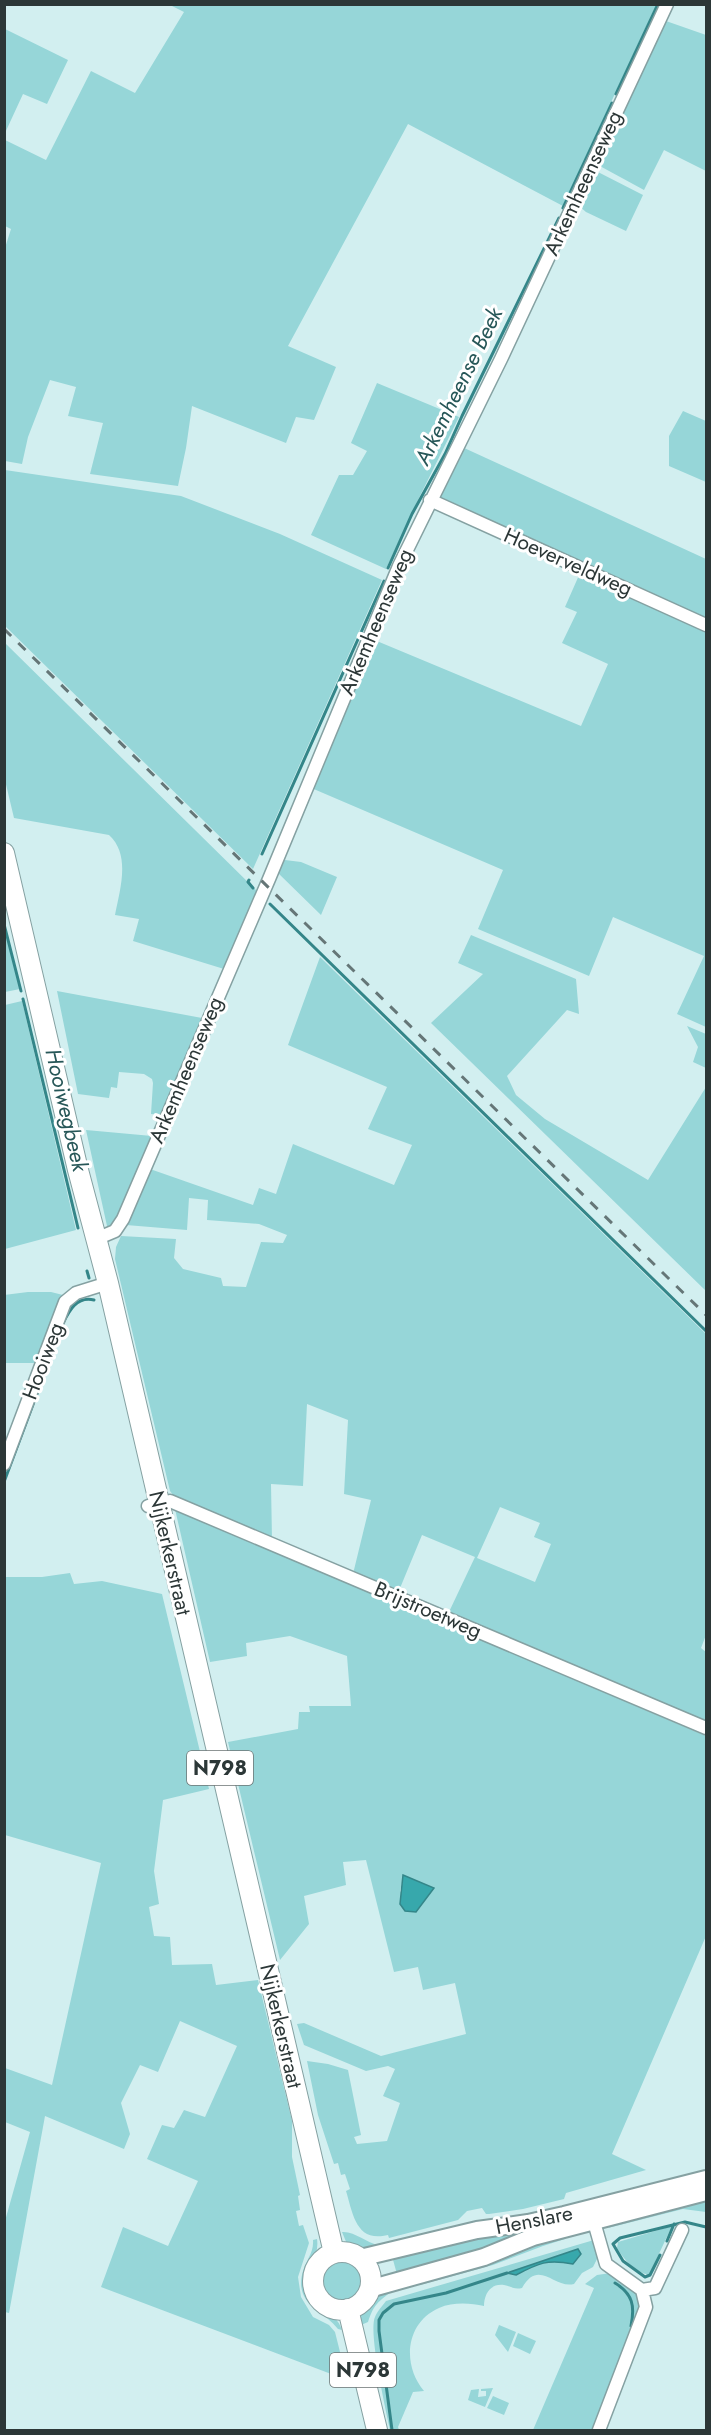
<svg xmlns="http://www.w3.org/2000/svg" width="711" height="2435" viewBox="0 0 711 2435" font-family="Jost,sans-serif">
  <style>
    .green { fill: #96d6d8; fill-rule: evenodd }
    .water { fill: #37a8ac; stroke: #348689; stroke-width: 1.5 }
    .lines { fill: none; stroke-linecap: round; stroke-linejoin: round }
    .stream { stroke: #348689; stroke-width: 3 }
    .street-casing { stroke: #85a1a2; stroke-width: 15 }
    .secondary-casing { stroke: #85a1a2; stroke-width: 20 }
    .primary-casing { stroke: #85a1a2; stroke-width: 22 }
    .street { stroke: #fff; stroke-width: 12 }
    .secondary { stroke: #fff; stroke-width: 16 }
    .primary { stroke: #fff; stroke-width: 20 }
    .rail { stroke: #657677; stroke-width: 3; stroke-dasharray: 10 10; stroke-linecap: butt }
    .labels { text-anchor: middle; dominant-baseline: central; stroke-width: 6; stroke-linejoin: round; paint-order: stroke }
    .shield { fill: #fff; stroke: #6b7373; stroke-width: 1.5 }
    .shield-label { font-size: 20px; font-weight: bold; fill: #2c3737 }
    .street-label { font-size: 21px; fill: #2c3737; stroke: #fff }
    .water-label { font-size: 22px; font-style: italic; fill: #275758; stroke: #fff }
  </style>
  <rect width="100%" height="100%" fill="#d2eff0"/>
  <!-- green -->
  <path class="green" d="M 170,5 L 656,4 L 656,5 L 563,206 L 408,124 L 288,346 L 336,367 L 314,420 L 296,417 L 286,443 L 192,406 L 186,448 L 178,486 L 90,474 L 103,423 L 68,416 L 76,387 L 50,380 L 28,437 L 22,464 L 5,461 L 4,251 L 11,229 L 5,226 L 5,140 L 46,160 L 91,71 L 135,93 L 184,12 Z
    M 666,21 L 706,35 L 706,171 L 664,150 L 644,190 L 598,165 Z
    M 5,29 L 68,60 L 47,104 L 23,94 L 5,133 Z
    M 596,171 L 643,195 L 626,231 L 586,212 L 579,206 Z
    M 377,383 L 459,417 L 417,502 L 386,569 L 311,535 L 339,475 L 353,475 L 367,451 L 351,443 Z
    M 683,411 L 706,421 L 706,482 L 669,466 L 669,436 Z
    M 462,447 L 706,559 L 706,620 L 441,500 L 439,497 Z
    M 5,470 L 181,496 L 280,534 L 382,580 L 253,869 L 5,626 Z
    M 580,573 L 706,630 L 706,1027 L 677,1014 L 704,956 L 613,917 L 589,976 L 478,929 L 503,870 L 309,787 L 372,639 L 581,726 L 608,664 L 562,643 L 577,612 L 565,607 Z
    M 5,643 L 257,891 L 224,969 L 133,941 L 139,919 L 115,915 C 120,889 131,855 109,835 L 14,818 L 4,776 Z
    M 285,860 L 301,862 L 337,877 L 321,915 L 277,872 L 281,862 Z
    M 5,927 L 20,989 L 5,992 L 4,992 Z
    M 471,935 L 576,979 L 579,1014 L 567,1010 L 507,1076 L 516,1095 L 545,1119 L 648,1180 L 706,1087 L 706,1291 L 431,1023 L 483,974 L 458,963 Z
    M 320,957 L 706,1334 L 706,1635 L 701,1648 L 706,1652 L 706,1724 L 448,1614 L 475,1557 L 422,1535 L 398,1593 L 353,1574 L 371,1500 L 344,1494 L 348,1420 L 307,1404 L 303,1486 L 271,1484 L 272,1540 L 173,1495 L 170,1491 L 115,1259 L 116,1247 L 121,1236 L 176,1239 L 174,1258 L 183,1269 L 221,1278 L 223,1286 L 246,1287 L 261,1242 L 283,1243 L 287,1235 L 259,1224 L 207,1220 L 208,1200 L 189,1198 L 187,1230 L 126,1225 L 150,1169 L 253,1205 L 259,1188 L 276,1194 L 293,1144 L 394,1185 L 412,1145 L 368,1129 L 387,1087 L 288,1045 ZM 500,1507 L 540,1523 L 534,1537 L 551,1544 L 535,1582 L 477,1558 Z
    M 57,991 L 202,1018 L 161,1115 L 151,1114 L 153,1083 L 152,1079 L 144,1074 L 119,1072 L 117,1088 L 111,1087 L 109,1098 L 78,1094 Z
    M 22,1001 L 76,1230 L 5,1249 L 5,1005 Z
    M 687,1026 L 706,1034 L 706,1068 L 693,1062 L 698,1047 Z
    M 86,1130 L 152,1136 L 117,1219 L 111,1226 L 107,1226 Z
    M 28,1292 L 51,1292 L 63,1295 L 34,1363 L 5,1363 L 4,1295 Z
    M 175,1509 L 706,1736 L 706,1936 L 612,2154 L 646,2170 L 566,2193 L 564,2199 L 523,2209 L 489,2214 L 486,2214 L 482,2208 L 467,2211 L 458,2220 L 389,2238 L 388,2235 C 356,2243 353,2214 346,2191 L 350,2189 L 345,2174 L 341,2175 L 338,2163 L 334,2164 L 318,2115 L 307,2061 L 328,2064 L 348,2070 L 361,2135 L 354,2137 L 357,2144 L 387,2141 L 400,2103 L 383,2096 L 395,2069 L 388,2066 L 366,2071 L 304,2045 L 297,2024 L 304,2023 L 381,2056 L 466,2034 L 455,1983 L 423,1990 L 418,1967 L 394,1972 L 366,1860 L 343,1862 L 346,1885 L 304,1896 L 309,1924 L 280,1960 L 228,1742 L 298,1729 L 299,1712 L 310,1712 L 309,1706 L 351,1706 L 347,1656 L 290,1636 L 246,1643 L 247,1656 L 210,1662 ZM 402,1883 L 433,1888 L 416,1912 L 400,1891 Z
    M 70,1573 L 74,1584 L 102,1581 L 162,1594 L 209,1789 L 163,1800 L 154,1871 L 159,1904 L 149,1907 L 154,1936 L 170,1937 L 172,1965 L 212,1964 L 216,1985 L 258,1980 L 292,2121 L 292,2157 L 300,2195 L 298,2196 L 300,2210 L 296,2211 L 299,2226 L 303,2225 L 309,2243 L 298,2277 L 301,2297 L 313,2317 L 329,2325 L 335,2332 L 347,2380 L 101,2287 L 123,2227 L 168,2246 L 198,2181 L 147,2159 L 162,2125 L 174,2128 L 184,2110 L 205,2117 L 237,2046 L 180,2021 L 158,2072 L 140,2065 L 121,2103 L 130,2134 L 124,2149 L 45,2116 L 9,2313 L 5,2312 L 5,2221 L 30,2132 L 5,2122 L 5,2068 L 52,2085 L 101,1863 L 5,1835 L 5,1577 L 42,1577 Z
    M 706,2196 L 706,2212 L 683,2209 L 608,2228 L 612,2223 Z
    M 564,2226 L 398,2278 L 392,2256 L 445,2241 Z
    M 672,2226 L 649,2275 C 635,2272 624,2260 617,2248 L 618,2242 Z
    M 342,2232 C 355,2231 366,2243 379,2245 L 359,2251 L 347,2244 Z
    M 567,2237 L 565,2239 L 543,2246 L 493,2265 L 420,2285 L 426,2278 L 510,2251 Z
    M 317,2239 C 320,2258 304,2269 308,2287 C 312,2309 336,2310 342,2330 L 338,2329 C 324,2310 293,2305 303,2271 C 306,2260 314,2253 313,2240 Z
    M 594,2240 L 600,2253 L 593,2267 L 582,2273 L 574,2284 C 554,2289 539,2258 522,2288 C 514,2290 511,2286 504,2285 C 490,2283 484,2295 484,2306 C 470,2303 453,2302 439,2308 C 405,2323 402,2365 424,2391 L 413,2392 L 398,2427 L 399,2430 L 390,2430 C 386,2411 368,2332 375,2317 C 377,2312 382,2306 386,2301 Z
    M319 2281a22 22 0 1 1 44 0a22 22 0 1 1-44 0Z
    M 611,2273 L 638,2294 L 641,2307 L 595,2430 L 533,2430 L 594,2288 L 585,2284 L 597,2275 Z
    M 392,2291 C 378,2302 374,2304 368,2322 L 361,2325 C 359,2304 374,2296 392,2291 Z
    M 499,2325 L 516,2332 L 508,2352 L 495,2335 Z
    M 518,2333 L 536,2341 L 530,2354 L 513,2346 Z
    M 493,2388 L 485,2407 L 468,2400 L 471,2390 L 479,2389 L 478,2397 L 486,2396 L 486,2391 L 481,2391 L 481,2389 Z
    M 493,2396 L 509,2403 L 504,2415 L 487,2408 Z"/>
  <!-- water -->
  <path class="water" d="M 403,1875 L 434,1888 L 416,1912 L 405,1911 L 400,1904 Z
    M 578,2249 L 581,2254 L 573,2264 C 547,2259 539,2263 516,2275 L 507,2273 Z"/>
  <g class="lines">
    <!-- stream -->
    <path class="stream" d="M 616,94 L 658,4
      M 563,208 L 612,103
      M 388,568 L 412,514 L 445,454 L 462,416 L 559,218
      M 262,854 L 384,581
      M 249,880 L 248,882 L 253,888
      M 270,904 L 706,1331
      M 4,924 L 21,991
      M 23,999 L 78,1228
      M 87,1271 L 89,1278
      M 62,1325 C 69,1311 76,1296 94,1300
      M 4,1482 L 56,1343
      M 667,2241 L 674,2224
      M 660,2255 L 650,2275 L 645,2277 L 623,2261 L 613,2244 L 620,2238 L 685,2222 L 706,2227
      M 615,2283 C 633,2294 635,2306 631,2326
      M 392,2430 L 379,2331 L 379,2320 L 383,2313 L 394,2304 L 446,2293 L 507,2273"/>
    <defs>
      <path id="street" d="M 430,500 L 706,625
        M 96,1239 L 115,1231 L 123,1219 L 269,879 L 399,566 L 501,359 L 667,4
        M 4,1464 L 65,1302 L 76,1293 L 108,1283
        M 148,1506 L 170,1501 L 706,1728
        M 592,2215 L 606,2264 L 642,2290 L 646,2307 L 599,2430
        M 642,2290 L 655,2288 L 682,2230"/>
      <path id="secondary" d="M 360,2258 L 477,2230 L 528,2223 L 564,2215 L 706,2179
        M 369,2289 L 484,2257 L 533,2237 L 706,2192"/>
      <path id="primary" d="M 4,853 L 78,1170 L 108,1283 L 334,2253
        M313 2281a29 29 0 1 1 58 0a29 29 0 1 1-58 0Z
        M 348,2309 L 377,2430"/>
    </defs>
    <!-- street casing -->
    <use href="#street" class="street-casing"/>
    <!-- secondary casing -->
    <use href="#secondary" class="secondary-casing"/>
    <!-- primary casing -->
    <use href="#primary" class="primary-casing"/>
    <!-- street -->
    <use href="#street" class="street"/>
    <!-- secondary -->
    <use href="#secondary" class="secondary"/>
    <!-- primary -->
    <use href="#primary" class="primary"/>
    <!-- rail -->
    <path class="rail" d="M 4,629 L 706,1315"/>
  </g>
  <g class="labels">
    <!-- shield labels -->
    <g class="shield">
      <rect x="187" y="1751" width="66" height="34" rx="4.5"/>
      <rect x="330" y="2353" width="66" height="34" rx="4.5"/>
    </g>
    <g class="shield-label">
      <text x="220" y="1768">N798</text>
      <text x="363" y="2370">N798</text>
    </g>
    <!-- street labels -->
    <g class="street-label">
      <text transform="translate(583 183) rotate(-65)">Arkemheenseweg</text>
      <text transform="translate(568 562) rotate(24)">Hoeverveldweg</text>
      <text transform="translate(376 622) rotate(-67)">Arkemheenseweg</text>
      <text transform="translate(186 1070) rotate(-67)">Arkemheenseweg</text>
      <text transform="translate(43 1361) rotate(-69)">Hooiweg</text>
      <text transform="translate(170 1553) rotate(77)">Nijkerkerstraat</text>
      <text transform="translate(428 1610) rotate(23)">Brijstroetweg</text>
      <text transform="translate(281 2026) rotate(77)">Nijkerkerstraat</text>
      <text transform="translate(534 2220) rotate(-11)">Henslare</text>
    </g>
    <!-- water labels -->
    <g class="water-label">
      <text transform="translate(458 386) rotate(-64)">Arkemheense Beek</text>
      <text transform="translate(67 1110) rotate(77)">Hooiwegbeek</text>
    </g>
  </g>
  <!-- border -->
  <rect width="711" height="2435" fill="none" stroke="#2c3737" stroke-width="12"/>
</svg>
